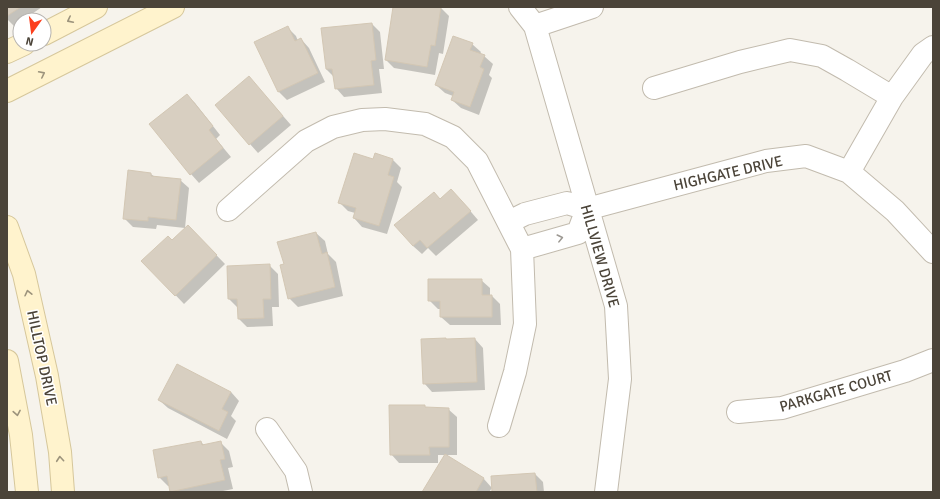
<svg xmlns="http://www.w3.org/2000/svg" width="940" height="499" viewBox="0 0 940 499" font-family="Signika,sans-serif">
  <style>
    .shadow { fill: #0003 }
    .building { fill: #d8cfc1; stroke: #d3c7b4 }
    .lines { fill: none; stroke-linecap: round; stroke-linejoin: round }
    .minor-casing { stroke: #c2bbae; stroke-width: 24 }
    .secondary-casing { stroke: #d6c79b; stroke-width: 24 }
    .minor { stroke: #fff; stroke-width: 22 }
    .secondary { stroke: #fff3cd; stroke-width: 22 }
    .oneway { stroke: #9c937c }
    .oneway2 { stroke: #9c9892 }
    .labels { text-anchor: middle; dominant-baseline: central; stroke-width: 3; stroke-linejoin: round; paint-order: stroke }
    .street-label { font-size: 15px; fill: #4b4439; stroke: #fff }
  </style>
  <rect width="100%" height="100%" fill="#f6f3ec"/>
  <!-- shadow -->
  <path class="shadow" d="M 7,7 L 42,7 L 23,20 L 20,20 L 20,22 L 14,26 L 7,19 Z
    M 394,7 L 441,8 L 449,16 L 443,54 L 439,53 L 435,75 L 394,68 L 386,60 Z
    M 372,24 L 380,32 L 384,69 L 379,69 L 382,93 L 344,97 L 336,88 L 334,77 L 326,69 Z
    M 288,28 L 296,36 L 298,41 L 301,39 L 309,48 L 325,82 L 287,100 L 278,91 Z
    M 472,44 L 481,52 L 480,54 L 484,56 L 493,64 L 489,75 L 492,78 L 479,115 L 461,108 L 452,100 L 453,96 L 445,93 L 436,85 Z
    M 249,77 L 291,125 L 258,153 L 250,144 Z
    M 186,95 L 195,103 L 220,135 L 216,139 L 231,157 L 199,183 L 191,174 L 150,124 Z
    M 376,154 L 393,160 L 401,168 L 397,182 L 402,187 L 387,234 L 362,227 L 354,218 L 355,213 L 348,211 L 339,202 L 374,160 Z
    M 129,171 L 151,174 L 155,177 L 180,180 L 189,188 L 185,228 L 157,225 L 156,229 L 133,227 L 124,218 Z
    M 434,193 L 440,199 L 460,199 L 478,220 L 436,256 L 428,248 L 422,254 L 413,246 Z
    M 188,226 L 225,264 L 184,304 L 143,261 L 172,242 Z
    M 316,233 L 325,241 L 328,254 L 336,262 L 343,296 L 298,307 L 289,298 L 285,265 Z
    M 269,265 L 278,274 L 279,307 L 272,307 L 273,326 L 247,327 L 239,319 L 238,308 L 229,299 Z
    M 481,280 L 490,288 L 490,296 L 492,296 L 500,304 L 501,325 L 450,325 L 441,317 L 441,309 L 438,309 L 429,300 Z
    M 475,339 L 483,348 L 485,390 L 432,392 L 424,383 Z
    M 231,392 L 239,401 L 231,416 L 236,421 L 227,439 L 168,408 L 159,400 Z
    M 424,406 L 427,408 L 448,409 L 457,417 L 457,455 L 438,455 L 438,463 L 399,463 L 391,454 Z
    M 201,442 L 205,446 L 221,443 L 229,451 L 233,467 L 228,468 L 233,489 L 218,492 L 171,492 L 170,486 L 168,486 L 159,477 Z
    M 446,456 L 484,479 L 492,488 L 489,492 L 423,492 Z
    M 535,474 L 543,482 L 544,492 L 493,492 Z"/>
  <!-- building -->
  <path class="building" d="M 7,7 L 21,7 L 7,16 Z
    M 393,7 L 441,7 L 435,46 L 431,45 L 427,67 L 385,60 Z
    M 372,23 L 376,60 L 371,61 L 374,85 L 335,89 L 332,69 L 326,69 L 321,28 Z
    M 288,26 L 295,41 L 301,38 L 318,73 L 278,92 L 254,42 Z
    M 453,36 L 473,43 L 470,50 L 485,55 L 480,67 L 484,69 L 470,107 L 451,100 L 454,92 L 435,85 Z
    M 249,76 L 283,116 L 249,145 L 215,105 Z
    M 187,94 L 213,126 L 209,130 L 223,148 L 190,175 L 149,124 Z
    M 354,153 L 373,159 L 375,153 L 393,159 L 388,175 L 394,177 L 379,226 L 353,218 L 356,208 L 338,203 Z
    M 128,170 L 151,173 L 151,176 L 181,179 L 176,220 L 148,217 L 148,221 L 123,219 Z
    M 451,189 L 471,211 L 427,248 L 420,240 L 413,246 L 394,225 L 434,192 L 440,199 Z
    M 188,225 L 217,255 L 175,296 L 141,261 L 168,236 L 172,240 Z
    M 316,232 L 322,254 L 327,252 L 335,287 L 288,299 L 280,265 L 284,264 L 277,242 Z
    M 270,264 L 271,299 L 263,299 L 264,318 L 238,319 L 237,299 L 228,299 L 227,266 Z
    M 428,279 L 482,279 L 482,295 L 492,295 L 492,317 L 440,317 L 440,301 L 428,301 Z
    M 446,338 L 446,339 L 475,338 L 477,382 L 423,384 L 421,339 Z
    M 177,364 L 231,392 L 222,409 L 228,412 L 219,431 L 158,400 Z
    M 389,405 L 425,405 L 425,407 L 449,408 L 449,447 L 429,447 L 430,455 L 390,455 Z
    M 201,441 L 202,445 L 221,441 L 225,459 L 220,460 L 225,480 L 170,492 L 167,476 L 158,478 L 153,450 Z
    M 445,454 L 484,478 L 476,492 L 422,492 Z
    M 535,473 L 537,492 L 492,492 L 491,476 Z"/>
  <g class="lines">
    <defs>
      <path id="minor" d="M 520,7 L 535,26 L 616,306 L 620,379 L 606,492
        M 535,26 L 592,7
        M 654,88 L 740,62 L 790,50 L 822,56 L 847,70 L 892,97
        M 849,172 L 892,97 L 923,54 L 933,47
        M 587,209 L 766,161 L 806,156 L 849,172 L 895,211 L 933,252
        M 228,210 L 306,141 L 333,127 L 362,120 L 385,119 L 425,124 L 453,137 L 477,161 L 522,249 L 525,324 L 515,372 L 499,426
        M 509,222 L 525,214 L 567,203 L 587,209
        M 522,249 L 578,233 L 587,209
        M 738,412 L 782,408 L 905,371 L 933,360
        M 267,429 L 296,471 L 301,492"/>
      <path id="secondary" d="M 44,34 L 96,7
        M 7,52 L 24,44
        M 7,91 L 173,7
        M 7,227 L 24,274 L 47,376 L 60,452 L 63,492
        M 7,361 L 21,435 L 27,492"/>
    </defs>
    <!-- minor casing -->
    <use href="#minor" class="minor-casing"/>
    <!-- secondary casing -->
    <use href="#secondary" class="secondary-casing"/>
    <!-- minor -->
    <use href="#minor" class="minor"/>
    <!-- secondary -->
    <use href="#secondary" class="secondary"/>
  </g>
  <!-- one-way arrows -->
  <defs><path id="oneway-chevron" d="M-2-3.5L2.5 0L-2 3.5" fill="none" stroke-width="1.6" stroke-linecap="round" stroke-linejoin="round"/></defs>
  <g class="oneway">
    <use href="#oneway-chevron" transform="translate(70 20) rotate(153)"/>
    <use href="#oneway-chevron" transform="translate(42 74) rotate(-27)"/>
    <use href="#oneway-chevron" transform="translate(28 293) rotate(-103)"/>
    <use href="#oneway-chevron" transform="translate(17 413) rotate(80)"/>
    <use href="#oneway-chevron" transform="translate(60 459) rotate(-95)"/>
  </g>
  <use class="oneway2" href="#oneway-chevron" transform="translate(560 238) rotate(-14)"/>
  <g class="labels">
    <!-- street labels -->
    <g class="street-label">
      <text transform="translate(728 173) rotate(-13)">HIGHGATE DRIVE</text>
      <text transform="translate(600 256) rotate(74)">HILLVIEW DRIVE</text>
      <text transform="translate(42 358) rotate(78)">HILLTOP DRIVE</text>
      <text transform="translate(836 391) rotate(-16)">PARKGATE COURT</text>
    </g>
  </g>
  <!-- border -->
  <rect width="940" height="499" fill="none" stroke="#4b4439" stroke-width="16"/>
  <!-- north arrow -->
  <g transform="translate(32 32) rotate(194)"><circle r="19" fill="#ffffff" stroke="#b7b4b0"/>
  <path d="M0-3L7 15L0 10L-7 15Z" fill="#fc3f1d"/>
  <text y="-6" font-size="11" font-weight="bold" text-anchor="middle" fill="#4b4439">N</text>
  </g>
</svg>
